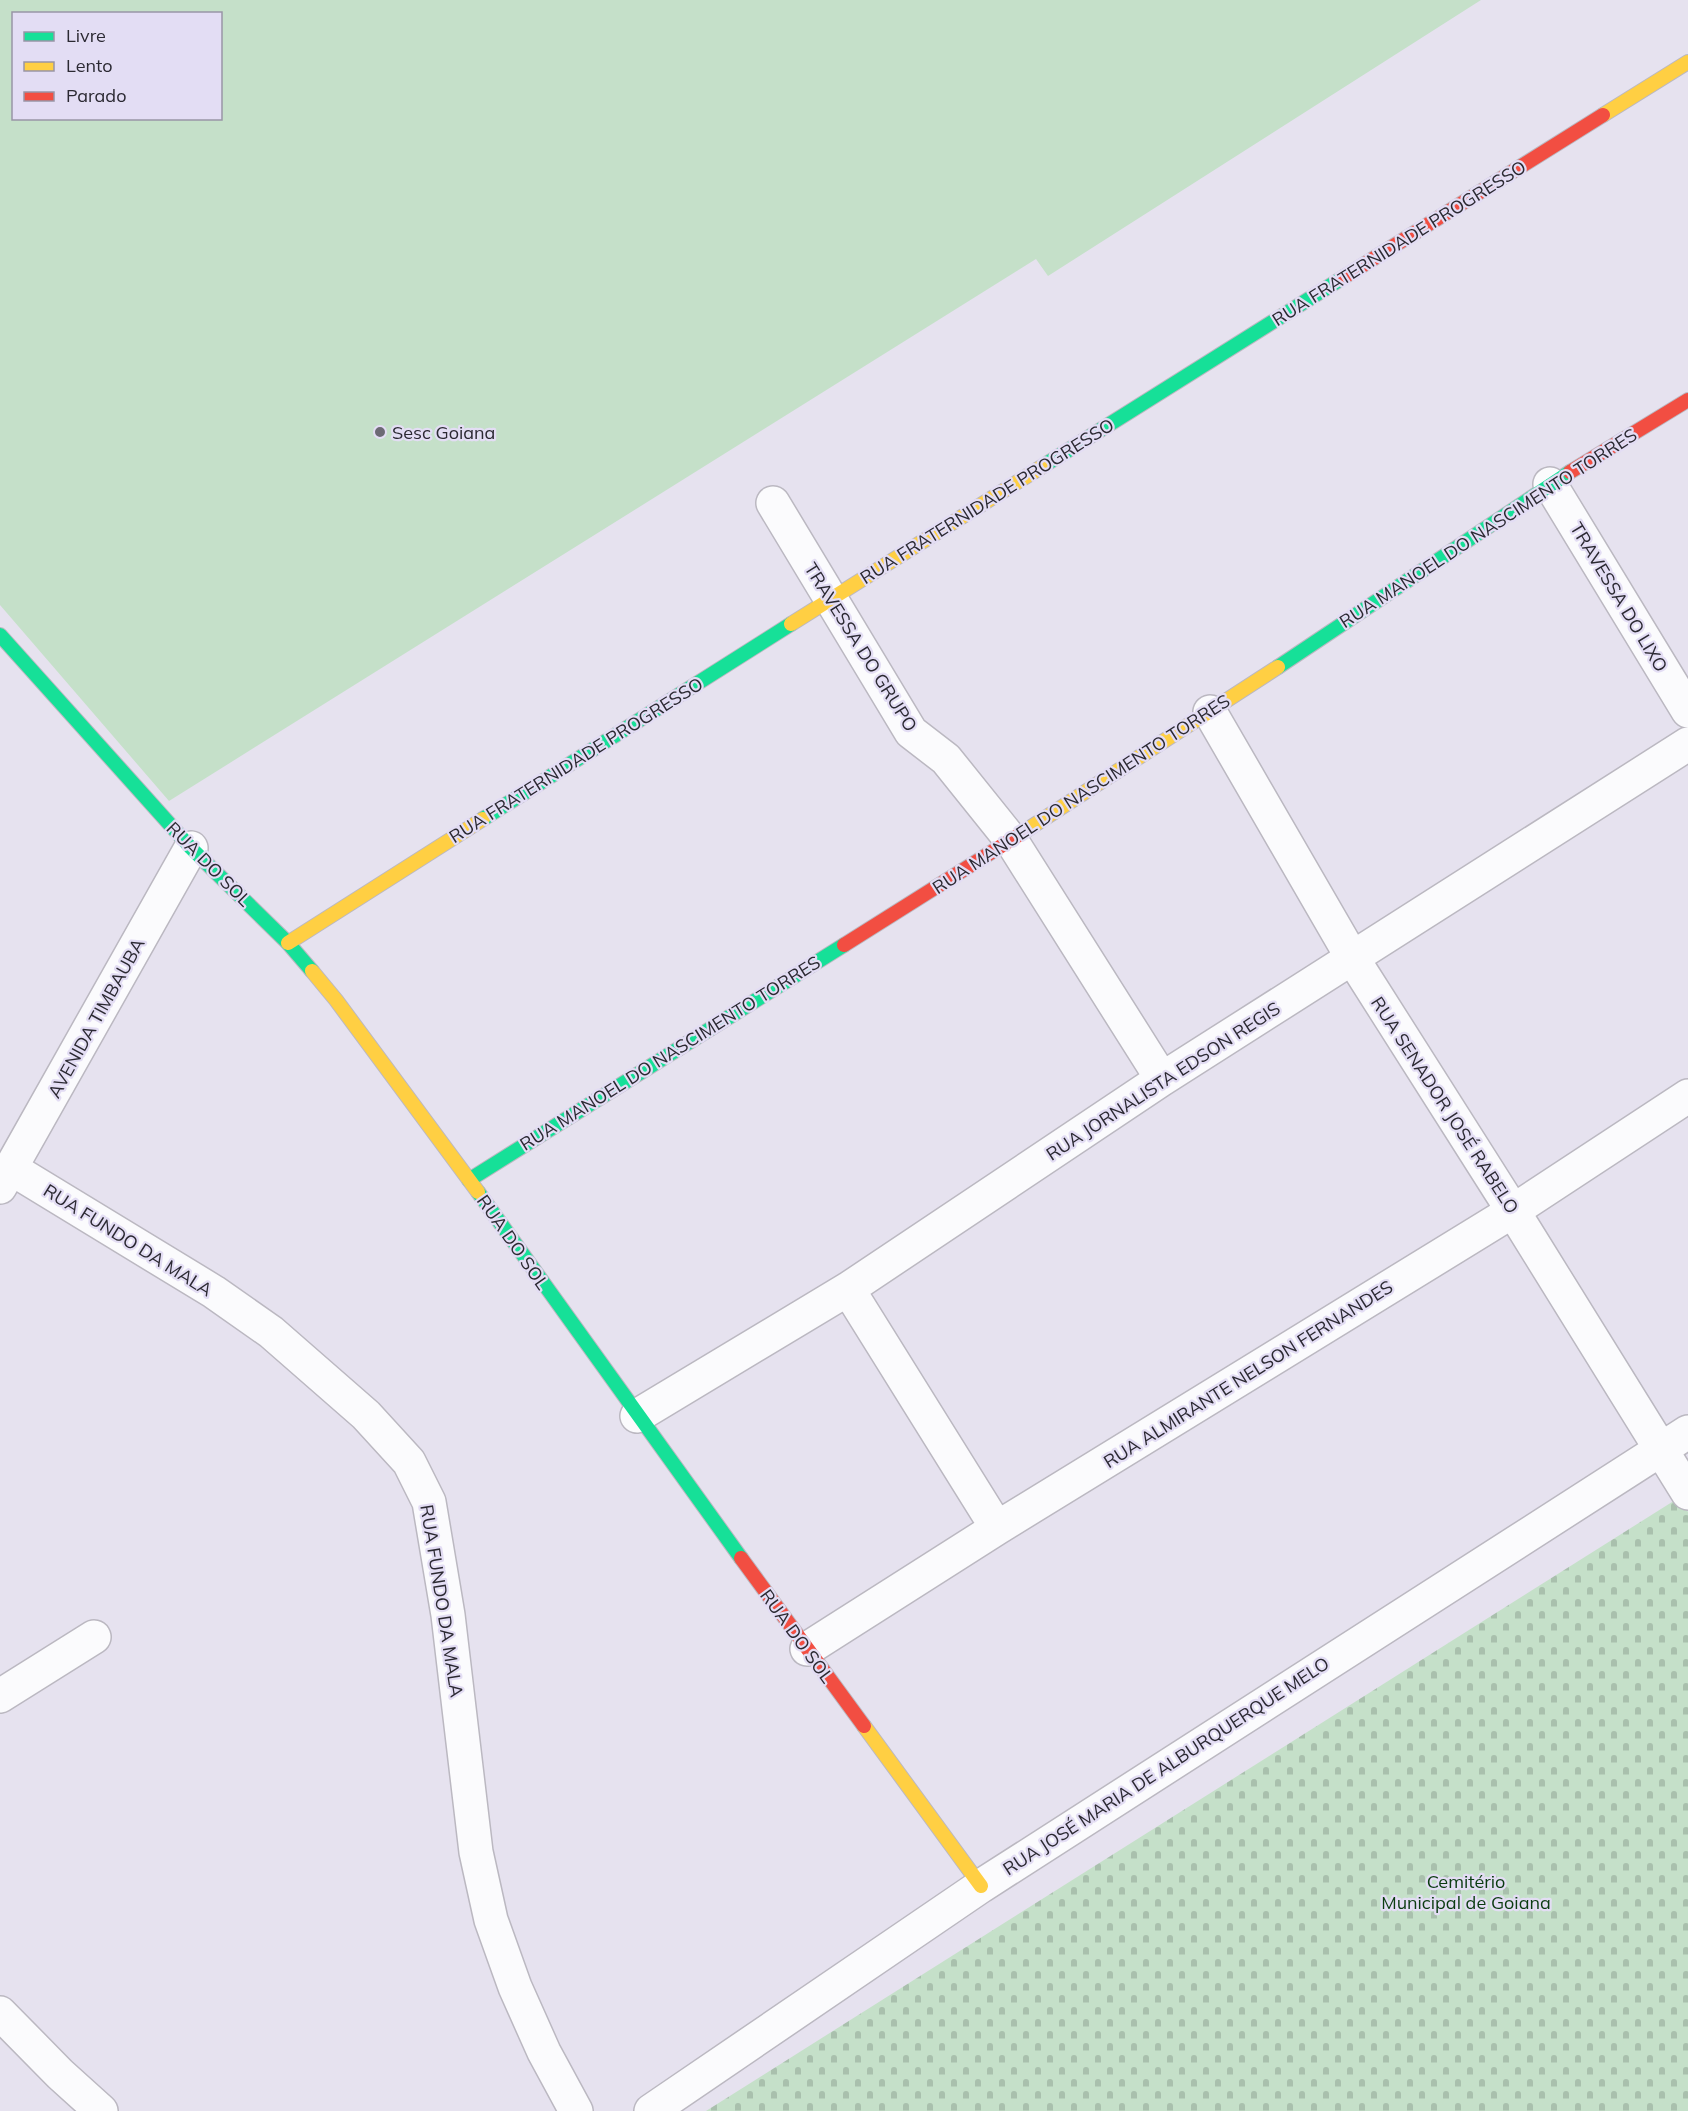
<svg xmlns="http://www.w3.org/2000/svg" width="1688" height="2111" viewBox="0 0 1688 2111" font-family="Mulish,sans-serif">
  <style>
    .green { fill: #c5e0c9; fill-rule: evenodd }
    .cemetery { fill: url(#cemetery-stones) }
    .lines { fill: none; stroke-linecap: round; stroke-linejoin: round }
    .street-casing { stroke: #bbb8c1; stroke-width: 36 }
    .fast-casing { stroke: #bbb8c1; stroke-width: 16 }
    .slow-casing { stroke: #bbb8c1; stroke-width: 16 }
    .jam-casing { stroke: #bbb8c1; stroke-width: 16 }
    .street { stroke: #fbfbfd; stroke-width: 33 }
    .fast { stroke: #16e098; stroke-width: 14 }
    .slow { stroke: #ffcf43; stroke-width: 14 }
    .jam { stroke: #f24e42; stroke-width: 14 }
    .poi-dot { fill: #6c6a74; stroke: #e3ddf4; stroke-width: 2 }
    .labels { text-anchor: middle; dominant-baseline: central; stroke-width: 4.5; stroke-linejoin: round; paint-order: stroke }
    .street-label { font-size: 18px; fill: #2b2932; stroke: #e3ddf4 }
    .poi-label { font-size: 18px; fill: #2b2932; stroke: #e3ddf4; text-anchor: start }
    .park-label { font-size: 18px; fill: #0a3c10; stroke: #e3ddf4 }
  </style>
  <defs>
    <pattern id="cemetery-stones" width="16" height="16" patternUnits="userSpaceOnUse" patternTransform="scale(1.5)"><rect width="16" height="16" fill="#c5e0c9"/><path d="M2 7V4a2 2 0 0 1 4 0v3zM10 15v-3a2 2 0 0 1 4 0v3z" fill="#a9c0ad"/></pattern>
  </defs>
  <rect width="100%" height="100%" fill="#e6e2ef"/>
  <!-- green -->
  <path class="green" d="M 0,0 L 1481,0 L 1048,276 L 1036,259 L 169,801 L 0,605 ZM 14,14 L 220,14 L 220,118 L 14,118 Z"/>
  <!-- cemetery -->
  <path class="cemetery" d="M 1680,1497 L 1688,1512 L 1688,2111 L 706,2111 Z"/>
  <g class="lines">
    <defs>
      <path id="street" d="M 1550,484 L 1688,711
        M 773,503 L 911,732 L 946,759 L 1011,840 L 1162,1079
        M 1210,712 L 1353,959 L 1513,1211 L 1688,1493
        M 12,1169 L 214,1292 L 271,1332 L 366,1415 L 409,1462 L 429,1502 L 448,1615 L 476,1852 L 491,1920 L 515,1987 L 544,2052 L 576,2111
        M 0,1187 L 191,848
        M 848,1289 L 997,1528
        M 637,1416 L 848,1289 L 1162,1079 L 1688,744
        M 807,1649 L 997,1528 L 1513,1211 L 1688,1096
        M 0,1696 L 94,1637
        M 0,2013 L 60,2074 L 101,2111
        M 651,2111 L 981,1886 L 1688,1432"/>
      <path id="fast" d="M 1043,466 L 1344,277
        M 0,635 L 191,848 L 288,943 L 312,971
        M 1278,667 L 1570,472
        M 483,819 L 791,624
        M 469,1180 L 844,945
        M 478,1192 L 741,1558"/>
      <path id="slow" d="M 1603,115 L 1688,62
        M 791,624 L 1043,466
        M 1025,831 L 1278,667
        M 288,943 L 483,819
        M 312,971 L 336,1000 L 478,1192
        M 864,1726 L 981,1886"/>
      <path id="jam" d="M 1344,277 L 1603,115
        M 1570,472 L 1688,400
        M 844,945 L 1025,831
        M 741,1558 L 864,1726"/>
    </defs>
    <!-- street casing -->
    <use href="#street" class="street-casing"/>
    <!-- fast casing -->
    <use href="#fast" class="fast-casing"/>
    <!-- slow casing -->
    <use href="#slow" class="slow-casing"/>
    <!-- jam casing -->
    <use href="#jam" class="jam-casing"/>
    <!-- street -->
    <use href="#street" class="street"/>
    <!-- fast -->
    <use href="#fast" class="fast"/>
    <!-- slow -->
    <use href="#slow" class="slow"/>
    <!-- jam -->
    <use href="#jam" class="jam"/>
  </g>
  <!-- markers -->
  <circle class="poi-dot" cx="380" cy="432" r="6"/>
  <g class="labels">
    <!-- street labels -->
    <g class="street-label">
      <text transform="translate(1399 243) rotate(-32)">RUA FRATERNIDADE PROGRESSO</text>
      <text transform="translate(987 501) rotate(-32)">RUA FRATERNIDADE PROGRESSO</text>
      <text transform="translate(1488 528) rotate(-33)">RUA MANOEL DO NASCIMENTO TORRES</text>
      <text transform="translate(1619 597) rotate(59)">TRAVESSA DO LIXO</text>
      <text transform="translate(861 647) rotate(58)">TRAVESSA DO GRUPO</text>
      <text transform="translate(576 760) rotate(-32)">RUA FRATERNIDADE PROGRESSO</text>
      <text transform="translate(1081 794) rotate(-33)">RUA MANOEL DO NASCIMENTO TORRES</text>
      <text transform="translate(209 864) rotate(45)">RUA DO SOL</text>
      <text transform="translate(96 1018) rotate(-61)">AVENIDA TIMBAUBA</text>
      <text transform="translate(670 1053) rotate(-32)">RUA MANOEL DO NASCIMENTO TORRES</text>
      <text transform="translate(1163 1081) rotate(-33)">RUA JORNALISTA EDSON REGIS</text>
      <text transform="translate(1445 1105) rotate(57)">RUA SENADOR JOSÉ RABELO</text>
      <text transform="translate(128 1240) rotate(32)">RUA FUNDO DA MALA</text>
      <text transform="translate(513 1242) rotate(55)">RUA DO SOL</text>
      <text transform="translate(1248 1374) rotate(-32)">RUA ALMIRANTE NELSON FERNANDES</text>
      <text transform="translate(442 1601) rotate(81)">RUA FUNDO DA MALA</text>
      <text transform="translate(797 1636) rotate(54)">RUA DO SOL</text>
      <text transform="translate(1166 1766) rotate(-33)">RUA JOSÉ MARIA DE ALBURQUERQUE MELO</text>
    </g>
    <!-- poi labels -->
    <g class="poi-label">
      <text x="392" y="432">Sesc Goiana</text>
    </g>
    <!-- park labels -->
    <g class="park-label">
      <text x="1466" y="1881">Cemitério<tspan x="1466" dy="21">Municipal de Goiana</tspan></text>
    </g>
  </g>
  <!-- legend -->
  <rect x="12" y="12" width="210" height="108" fill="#e3ddf4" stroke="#9995a6" stroke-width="1.5"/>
  <rect x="24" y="32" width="30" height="9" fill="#16e098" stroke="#9995a6" stroke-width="1.5"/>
  <text x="66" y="42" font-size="18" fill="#2b2932">Livre</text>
  <rect x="24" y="62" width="30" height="9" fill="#ffcf43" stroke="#9995a6" stroke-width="1.5"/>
  <text x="66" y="72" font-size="18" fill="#2b2932">Lento</text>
  <rect x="24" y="92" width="30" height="9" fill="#f24e42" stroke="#9995a6" stroke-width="1.5"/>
  <text x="66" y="102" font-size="18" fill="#2b2932">Parado</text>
</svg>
